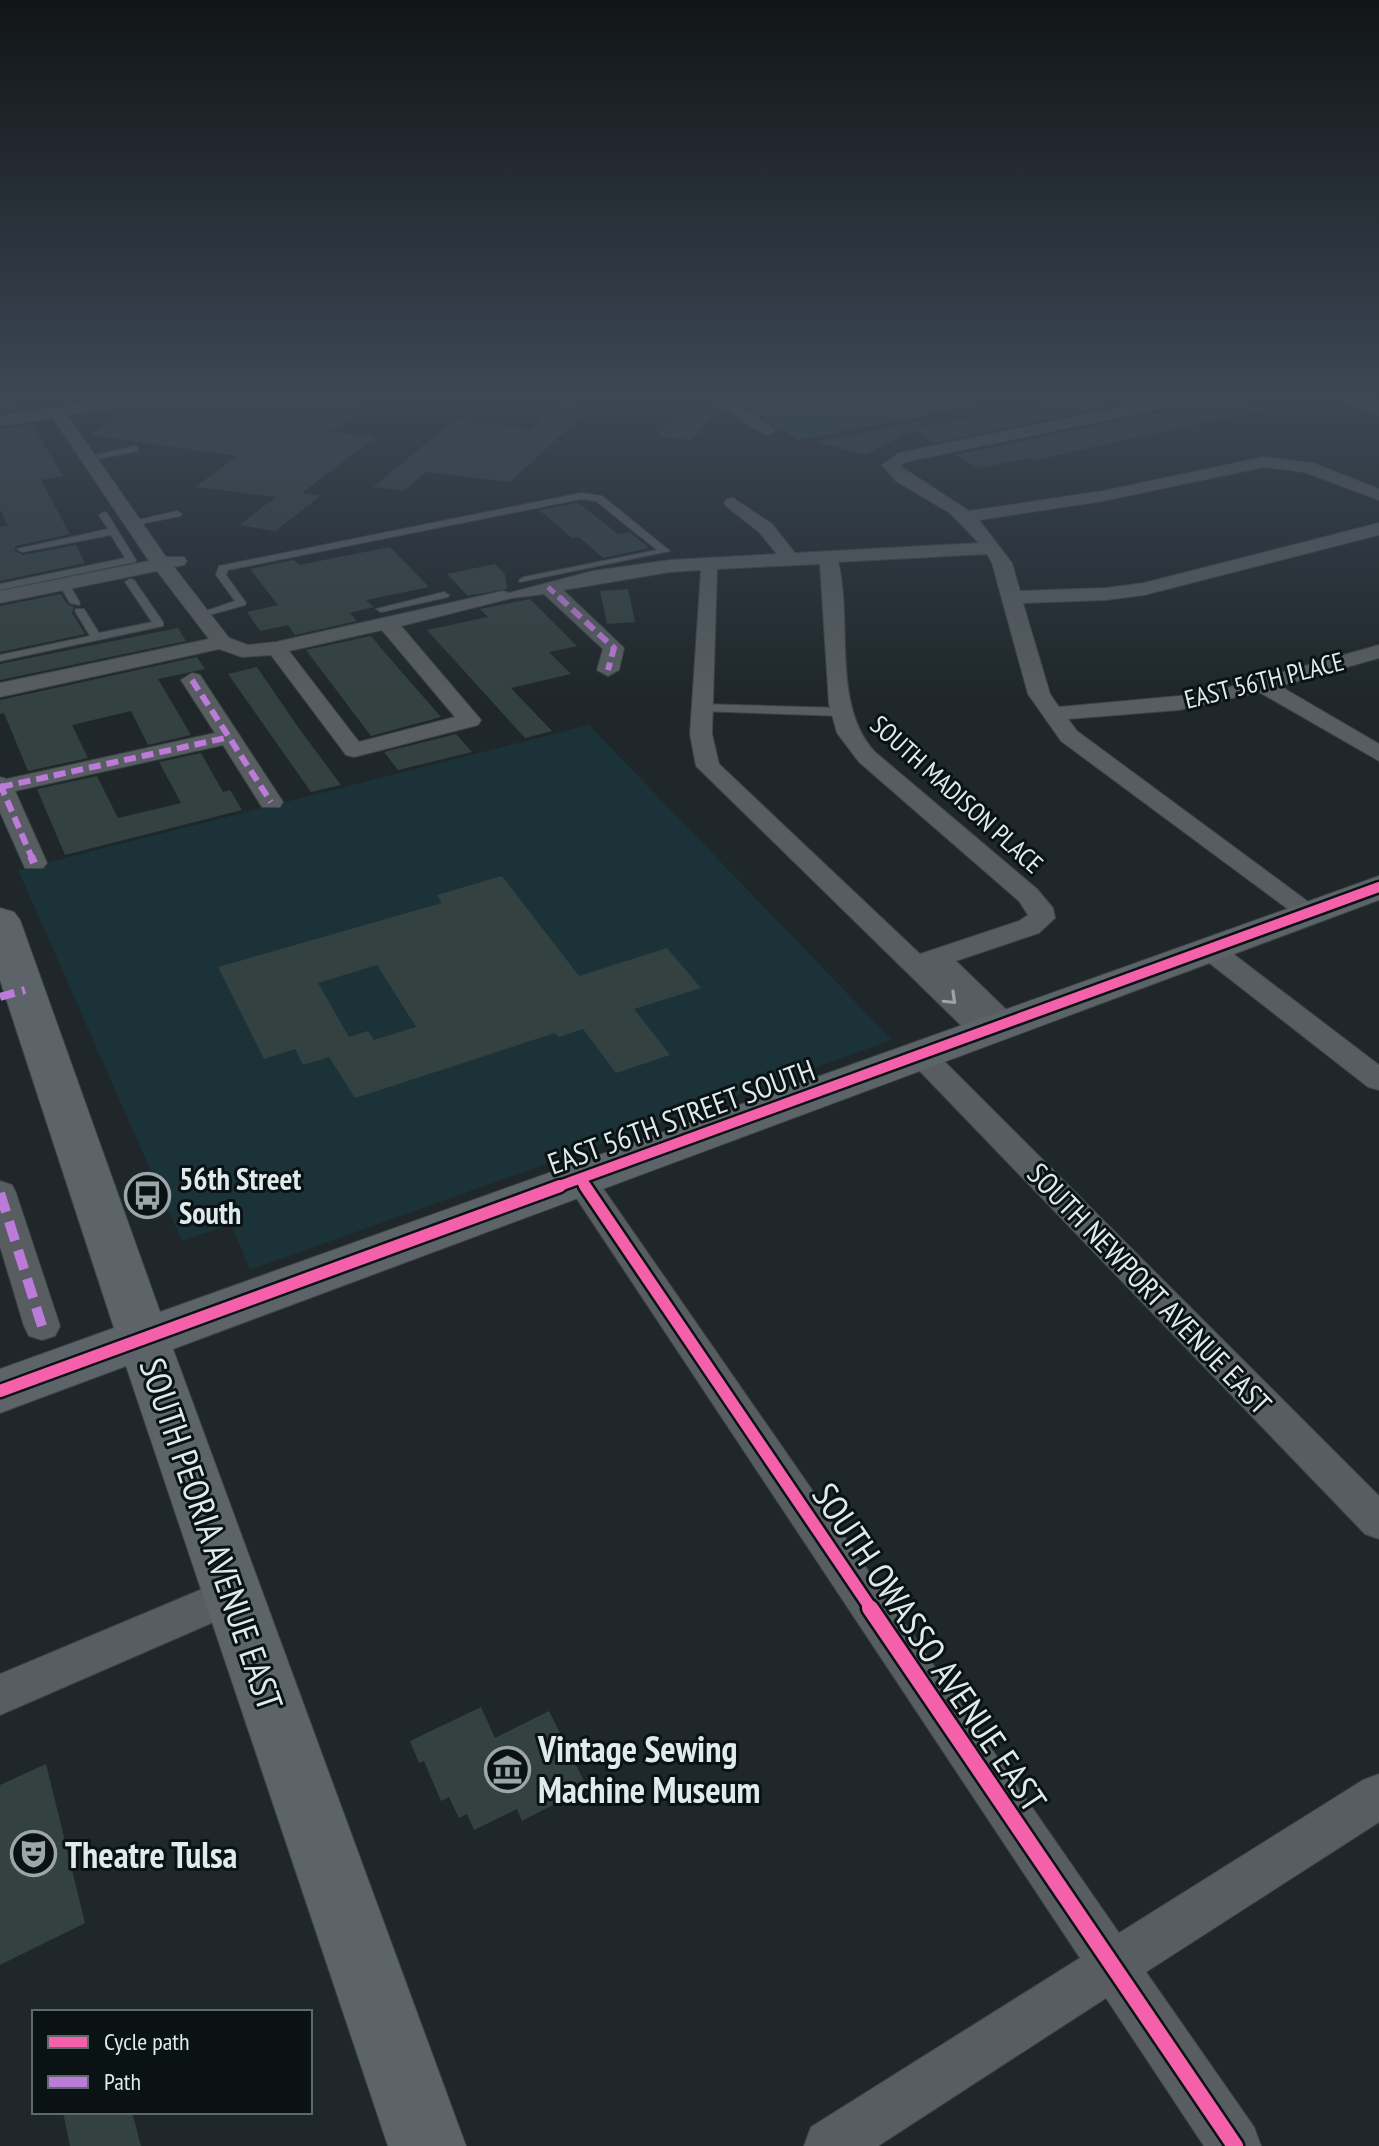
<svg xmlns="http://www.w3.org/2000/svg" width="1379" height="2146" viewBox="0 0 1379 2146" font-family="'PT Sans Narrow',sans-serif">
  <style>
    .built { fill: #1c3239 }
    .green { fill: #274b34 }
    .building { fill: #334141; fill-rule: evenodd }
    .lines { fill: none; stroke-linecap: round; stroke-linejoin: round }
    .lane-casing { stroke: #3c4446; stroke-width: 2 }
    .street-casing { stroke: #3c4446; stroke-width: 2 }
    .secondary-casing { stroke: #3c4446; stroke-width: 2 }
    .lane { fill: #575d60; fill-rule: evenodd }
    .street { fill: #575d60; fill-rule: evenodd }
    .secondary { fill: #5c6469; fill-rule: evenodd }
    .quiet-far3 { stroke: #bd7bd9; stroke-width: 5; stroke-dasharray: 9 5; stroke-linecap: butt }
    .quiet-far2 { stroke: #bd7bd9; stroke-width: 6; stroke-dasharray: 12 6; stroke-linecap: butt }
    .quiet-far1 { stroke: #bd7bd9; stroke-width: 8; stroke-dasharray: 15 8; stroke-linecap: butt }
    .quiet { stroke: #bd7bd9; stroke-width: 10; stroke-dasharray: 20 10; stroke-linecap: butt }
    .cycleway-far2-casing { stroke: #0a1214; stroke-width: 15 }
    .cycleway-far1-casing { stroke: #0a1214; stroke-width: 17 }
    .cycleway-casing { stroke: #0a1214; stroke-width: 21 }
    .cycleway-far2 { stroke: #f560ab; stroke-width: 10 }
    .cycleway-far1 { stroke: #f560ab; stroke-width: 12 }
    .cycleway { stroke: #f560ab; stroke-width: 16 }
    .oneway { stroke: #9ba4a6 }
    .labels { text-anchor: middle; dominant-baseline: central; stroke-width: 6; stroke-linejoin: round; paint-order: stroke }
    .far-street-label { font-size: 26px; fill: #dfeaed; stroke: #0a1214 }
    .street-label { font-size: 30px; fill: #dfeaed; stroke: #0a1214 }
    .poi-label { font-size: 30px; font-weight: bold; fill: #dfeaed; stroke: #0a1214; text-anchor: start }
    .near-street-label { font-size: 36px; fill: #dfeaed; stroke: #0a1214 }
    .near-poi-label { font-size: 36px; font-weight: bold; fill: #dfeaed; stroke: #0a1214; text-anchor: start }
  </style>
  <rect width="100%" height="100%" fill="#1f272a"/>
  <!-- built -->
  <path class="built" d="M 589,725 L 892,1040 L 250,1270 L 231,1224 L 182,1241 L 18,870 Z"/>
  <!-- green -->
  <path class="green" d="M 725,395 L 1027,395 L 798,440 Z"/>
  <!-- building -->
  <path class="building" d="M 0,395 L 13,395 L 22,410 L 0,413 Z
    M 177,395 L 381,395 L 331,432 L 376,437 L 302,493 L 320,496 L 275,531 L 239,525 L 276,497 L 195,487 L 238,456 L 89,435 L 132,408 L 166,403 Z
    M 1088,395 L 1165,395 L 935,443 L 913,430 L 866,455 L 817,442 L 919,421 L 921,426 L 916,429 L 1069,396 Z
    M 1212,395 L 1235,395 L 1266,409 L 1035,460 L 1031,458 L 979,468 L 955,455 L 1202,403 Z
    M 562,401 L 595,404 L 510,482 L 426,472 L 403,491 L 373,487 L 454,420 L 531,429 Z
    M 682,409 L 716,413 L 692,440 L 657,436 Z
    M 31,424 L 63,476 L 41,480 L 70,534 L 16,546 L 14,550 L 23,555 L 76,545 L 85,563 L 0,581 L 0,527 L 8,526 L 0,509 L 0,429 Z
    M 578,503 L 618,534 L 630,532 L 649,548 L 603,558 L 579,537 L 572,538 L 539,510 Z
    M 390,547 L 429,587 L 366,600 L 374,607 L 350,613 L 357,621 L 295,635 L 288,625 L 260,631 L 247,612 L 278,605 L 250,569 L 294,560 L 299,565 Z
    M 495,564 L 505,574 L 507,589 L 468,596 L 447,574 Z
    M 628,589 L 635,622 L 607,624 L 600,591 Z
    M 61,594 L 67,604 L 74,607 L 72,613 L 85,634 L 0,652 L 0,606 Z
    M 530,599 L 577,646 L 549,652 L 571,674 L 511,688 L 552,731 L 525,738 L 427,630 L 488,617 L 480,609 Z
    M 178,628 L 186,641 L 0,680 L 0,664 Z
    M 371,636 L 393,662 L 441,717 L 371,736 L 306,650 Z
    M 197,657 L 205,669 L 158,679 L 191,735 L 148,745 L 131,711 L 72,725 L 88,758 L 28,771 L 4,713 L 0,714 L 0,700 Z
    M 257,667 L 298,727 L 341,785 L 311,792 L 228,674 Z
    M 456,734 L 472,752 L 398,770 L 384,752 Z
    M 201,753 L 223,792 L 230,790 L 242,810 L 65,855 L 37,789 L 97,776 L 118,818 L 181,803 L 159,762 Z
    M 502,876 L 579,976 L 667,948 L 701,988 L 634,1009 L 670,1055 L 616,1073 L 583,1029 L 559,1037 L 555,1033 L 355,1098 L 329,1057 L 303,1065 L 295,1049 L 264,1059 L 218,967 L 442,903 L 437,895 ZM 377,965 L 416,1027 L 374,1040 L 368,1031 L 349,1037 L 318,983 Z
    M 481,1707 L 495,1738 L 549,1711 L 587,1787 L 522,1821 L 517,1809 L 474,1830 L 467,1814 L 459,1818 L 449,1797 L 441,1801 L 424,1761 L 419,1763 L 410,1741 Z
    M 46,1764 L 85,1923 L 0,1965 L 0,1785 Z
    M 63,2112 L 132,2112 L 141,2146 L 70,2146 Z"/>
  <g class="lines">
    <defs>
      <path id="lane" d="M 135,446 L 138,447 L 138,451 L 87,461 L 82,458 Z
        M 581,493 L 602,496 L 670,551 L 520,582 L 519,580 L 524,577 L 657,550 L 596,501 L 581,499 L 228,570 L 226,575 L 246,603 L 245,605 L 202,617 L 197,614 L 235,601 L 216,575 L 219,566 Z
        M 177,511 L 182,514 L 180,516 L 130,526 L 125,523 Z
        M 104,512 L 107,513 L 136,560 L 135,562 L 0,590 L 0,584 L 125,558 L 111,535 L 22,552 L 17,549 L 108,529 L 99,515 Z
        M 130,579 L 134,580 L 163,622 L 163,626 L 0,661 L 0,655 L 90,636 L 75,611 L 76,609 L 84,609 L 99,633 L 152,622 L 125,582 Z
        M 64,581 L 68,582 L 80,603 L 79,605 L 70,603 L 59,584 Z
        M 444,592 L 449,595 L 448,597 L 381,612 L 376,609 Z
        M 702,704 L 841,708 L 847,712 L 841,716 L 698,711 L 698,705 Z"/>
      <path id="street" d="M 137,395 L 174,395 L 166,400 L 67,415 L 166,557 L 184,557 L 187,561 L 184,565 L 174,567 L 229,638 L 248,645 L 276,642 L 503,591 L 509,593 L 593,571 L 670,560 L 777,554 L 759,532 L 727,507 L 724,503 L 727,499 L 733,498 L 772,524 L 795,553 L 979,543 L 950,513 L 896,481 L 882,465 L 899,453 L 1179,395 L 1209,395 L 1201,400 L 905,462 L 900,466 L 969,511 L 1103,491 L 1264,457 L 1313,463 L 1379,489 L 1379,500 L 1304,472 L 1264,467 L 1103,501 L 979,520 L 1012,563 L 1020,591 L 1106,588 L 1144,583 L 1379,523 L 1379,535 L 1144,595 L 1106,600 L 1023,603 L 1050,694 L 1059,707 L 1179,696 L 1223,689 L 1379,645 L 1379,658 L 1280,686 L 1379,744 L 1379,761 L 1259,692 L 1179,710 L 1068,719 L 1077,731 L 1322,912 L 1318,918 L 1300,918 L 1061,741 L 1028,694 L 992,563 L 987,554 L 838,562 C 853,621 831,704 875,752 L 1037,889 L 1053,908 L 1055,918 L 1039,933 L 956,961 L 1021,1024 L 1017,1030 L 999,1031 L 995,1039 L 985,1041 L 975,1039 L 696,766 L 690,734 L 701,570 L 670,572 L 563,590 L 624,648 L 619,670 L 608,676 L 597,670 L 603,649 L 544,594 L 512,598 L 401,626 L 481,720 L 478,725 L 354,757 L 346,755 L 271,655 L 242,657 L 219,649 L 0,697 L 0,683 L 209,639 L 157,571 L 0,603 L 0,591 L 149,561 L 53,418 L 0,426 L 0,416 ZM 820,564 L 829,704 L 837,733 L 859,762 L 1019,901 L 1028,915 L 1019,921 L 920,954 L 719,764 L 712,734 L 717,569 ZM 382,630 L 455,717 L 359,742 L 289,651 Z
        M 704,395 L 723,395 L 776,430 L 768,435 L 762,433 Z
        M 1328,395 L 1350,395 L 1379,406 L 1379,416 Z
        M 192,673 L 200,675 L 283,802 L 280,807 L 262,807 L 223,745 L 15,791 L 47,863 L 43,868 L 25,868 L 0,812 L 0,777 L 7,779 L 215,733 L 181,680 Z
        M 1209,941 L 1219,943 L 1379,1065 L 1379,1090 L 1368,1087 L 1199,955 L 1195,949 L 1199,943 Z
        M 921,1045 L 931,1048 L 1379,1496 L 1379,1539 L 1365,1534 L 911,1062 L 906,1055 L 911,1048 Z
        M 580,1168 L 591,1171 L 1119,1933 L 1363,1780 L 1379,1774 L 1379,1822 L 1146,1972 L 1254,2127 L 1261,2146 L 1204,2146 L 1106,1998 L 878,2146 L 804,2146 L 811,2127 L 1080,1958 L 569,1187 L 564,1179 L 569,1171 Z
        M 0,1181 L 12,1185 L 16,1193 L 60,1326 L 55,1336 L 42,1340 L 29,1336 L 24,1326 L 0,1246 Z
        M 231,1577 L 246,1582 L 252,1595 L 246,1608 L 0,1715 L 0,1674 Z"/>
      <path id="secondary" d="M 1379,876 L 1379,900 L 173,1349 L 466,2146 L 388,2146 L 126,1366 L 0,1413 L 0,1369 L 114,1328 L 0,980 L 0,908 L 14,912 L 20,920 L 160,1312 Z"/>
    </defs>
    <!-- lane casing -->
    <use href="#lane" class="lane-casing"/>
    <!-- street casing -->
    <use href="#street" class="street-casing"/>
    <!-- secondary casing -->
    <use href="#secondary" class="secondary-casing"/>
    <!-- lane -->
    <use href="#lane" class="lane"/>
    <!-- street -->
    <use href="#street" class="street"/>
    <!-- secondary -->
    <use href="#secondary" class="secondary"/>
    <!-- quiet-far3 -->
    <path class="quiet-far3" d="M 548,587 L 561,599"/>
    <!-- quiet-far2 -->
    <path class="quiet-far2" d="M 559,597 L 614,648 L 608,670
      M 192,680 L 271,802
      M 0,784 L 32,858
      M 1,787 L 230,737"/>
    <!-- quiet-far1 -->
    <path class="quiet-far1" d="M 31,856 L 34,863
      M 0,997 L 25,990"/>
    <!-- quiet -->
    <path class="quiet" d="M 0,1193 L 42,1326"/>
    <defs>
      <path id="cycleway-far2" d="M 580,1179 L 586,1188
        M 554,1188 L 1379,887"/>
      <path id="cycleway-far1" d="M 585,1186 L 872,1610
        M 0,1391 L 560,1186"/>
      <path id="cycleway" d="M 870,1608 L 1235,2146"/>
    </defs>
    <!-- cycleway-far2 casing -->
    <use href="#cycleway-far2" class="cycleway-far2-casing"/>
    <!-- cycleway-far1 casing -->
    <use href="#cycleway-far1" class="cycleway-far1-casing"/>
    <!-- cycleway casing -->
    <use href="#cycleway" class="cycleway-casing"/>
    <!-- cycleway-far2 -->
    <use href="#cycleway-far2" class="cycleway-far2"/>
    <!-- cycleway-far1 -->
    <use href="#cycleway-far1" class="cycleway-far1"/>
    <!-- cycleway -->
    <use href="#cycleway" class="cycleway"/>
  </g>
  <!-- one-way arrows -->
  <defs><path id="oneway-chevron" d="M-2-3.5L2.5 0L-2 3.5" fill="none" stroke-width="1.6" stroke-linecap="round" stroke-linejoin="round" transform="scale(2)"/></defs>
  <use class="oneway" href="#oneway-chevron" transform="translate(951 999) rotate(44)"/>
  <!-- sky -->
  <linearGradient id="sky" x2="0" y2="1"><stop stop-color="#111517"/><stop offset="0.57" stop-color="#3c4755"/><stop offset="1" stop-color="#3c4755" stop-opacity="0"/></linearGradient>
  <rect width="1379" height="695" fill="url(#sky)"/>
  <!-- icons -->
  <defs>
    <symbol id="bus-ring" viewBox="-11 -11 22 22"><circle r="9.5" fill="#0a1214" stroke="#9ca6a9" stroke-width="1.5"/><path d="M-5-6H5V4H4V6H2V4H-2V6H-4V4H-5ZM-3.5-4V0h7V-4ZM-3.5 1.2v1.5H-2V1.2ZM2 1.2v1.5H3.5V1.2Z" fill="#9ca6a9"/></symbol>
    <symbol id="museum-ring" viewBox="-11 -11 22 22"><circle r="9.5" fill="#0a1214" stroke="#9ca6a9" stroke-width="1.5"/><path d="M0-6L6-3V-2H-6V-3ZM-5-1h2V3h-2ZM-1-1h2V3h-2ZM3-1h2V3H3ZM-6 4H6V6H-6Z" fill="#9ca6a9"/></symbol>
    <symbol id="theatre-ring" viewBox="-11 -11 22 22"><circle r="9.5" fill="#0a1214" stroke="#9ca6a9" stroke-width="1.5"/><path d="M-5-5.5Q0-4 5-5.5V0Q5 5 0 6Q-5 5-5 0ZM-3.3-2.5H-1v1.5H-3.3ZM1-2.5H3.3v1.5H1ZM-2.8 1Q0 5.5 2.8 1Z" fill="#9ca6a9"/></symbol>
  </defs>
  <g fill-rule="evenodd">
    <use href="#bus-ring" x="122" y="1170" width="51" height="51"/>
    <use href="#museum-ring" x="482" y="1744" width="51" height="51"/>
    <use href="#theatre-ring" x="8" y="1828" width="51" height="51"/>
  </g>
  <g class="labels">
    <!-- far-street labels -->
    <g class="far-street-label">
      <text transform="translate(1264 680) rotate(-14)">EAST 56TH PLACE</text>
      <text transform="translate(957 794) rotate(42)">SOUTH MADISON PLACE</text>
    </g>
    <!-- street labels -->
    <g class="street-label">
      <text transform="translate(681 1116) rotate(-20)">EAST 56TH STREET SOUTH</text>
      <text transform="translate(1150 1288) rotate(46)">SOUTH NEWPORT AVENUE EAST</text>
    </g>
    <!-- poi labels -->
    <g class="poi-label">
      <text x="179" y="1178">56th Street<tspan x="179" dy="34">South</tspan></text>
    </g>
    <!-- near-street labels -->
    <g class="near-street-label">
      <text transform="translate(212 1534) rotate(71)">SOUTH PEORIA AVENUE EAST</text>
      <text transform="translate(930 1647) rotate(56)">SOUTH OWASSO AVENUE EAST</text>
    </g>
    <!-- near-poi labels -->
    <g class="near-poi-label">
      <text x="538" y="1748">Vintage Sewing<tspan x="538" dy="41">Machine Museum</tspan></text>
      <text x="65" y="1854">Theatre Tulsa</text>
    </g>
  </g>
  <!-- legend -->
  <rect x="32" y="2010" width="280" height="104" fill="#0a1214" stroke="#5f686b" stroke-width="2"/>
  <rect x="48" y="2036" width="40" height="12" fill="#f560ab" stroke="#5f686b" stroke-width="2"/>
  <text x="104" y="2050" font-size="24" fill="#dfeaed">Cycle path</text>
  <rect x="48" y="2076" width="40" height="12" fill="#bd7bd9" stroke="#5f686b" stroke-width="2"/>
  <text x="104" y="2090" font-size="24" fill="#dfeaed">Path</text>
</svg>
